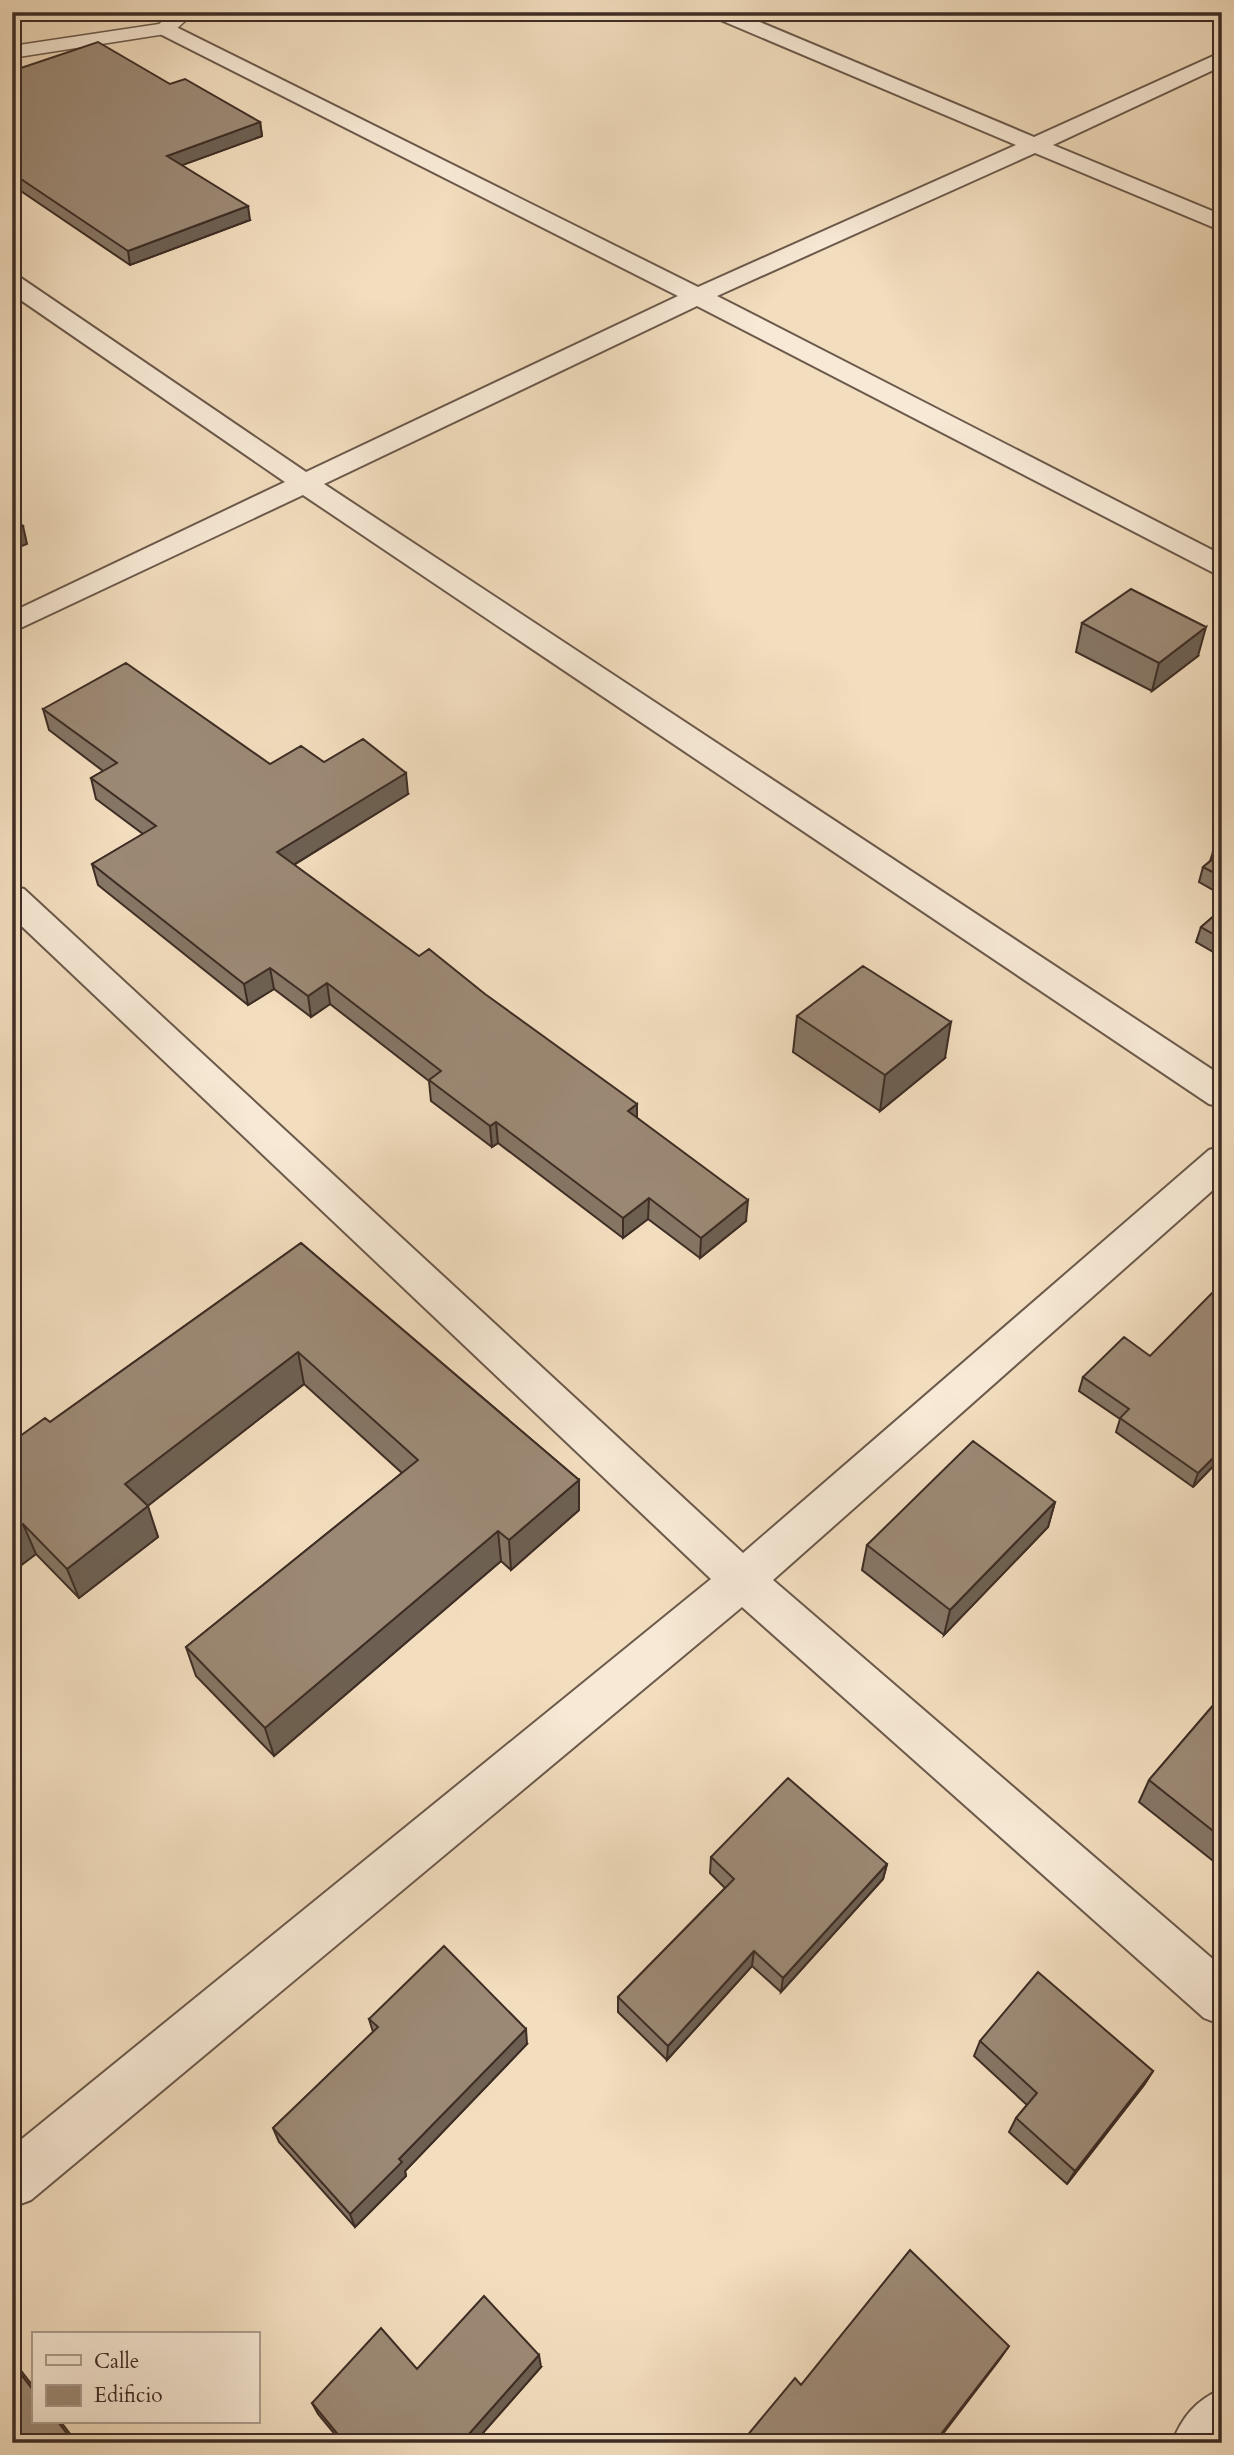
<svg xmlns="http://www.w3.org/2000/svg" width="1234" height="2455" viewBox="0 0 1234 2455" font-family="Cardo,serif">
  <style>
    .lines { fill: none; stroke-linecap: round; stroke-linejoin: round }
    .lane-casing { stroke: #6b594b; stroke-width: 3 }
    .street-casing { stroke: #6b594b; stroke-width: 4 }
    .lane { fill: #f7e9d5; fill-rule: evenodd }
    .street { fill: #f7e9d5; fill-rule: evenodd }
    .wall { fill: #867665; stroke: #3e2d25; stroke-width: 2 }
    .shaded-wall { fill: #6d6052; stroke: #3e2d25; stroke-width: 2 }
    .building { fill: #9c8975; stroke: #3e2d25; stroke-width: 2 }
  </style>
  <rect width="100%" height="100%" fill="#f2ddbe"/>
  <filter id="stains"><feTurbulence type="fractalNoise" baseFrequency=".00286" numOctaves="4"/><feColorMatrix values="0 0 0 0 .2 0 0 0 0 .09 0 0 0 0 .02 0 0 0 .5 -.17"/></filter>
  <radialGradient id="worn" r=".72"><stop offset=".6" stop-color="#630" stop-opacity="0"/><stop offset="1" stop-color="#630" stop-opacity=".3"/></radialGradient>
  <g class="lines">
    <defs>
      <path id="lane" d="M 173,12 L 195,12 L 172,33 L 12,58 L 12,46 L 159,24 Z"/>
      <path id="street" d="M 708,12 L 736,12 L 1034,137 L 1222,52 L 1222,66 L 1053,145 L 1222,215 L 1222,231 L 1035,153 L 717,296 L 1222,555 L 1222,575 L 1212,572 L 697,306 L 324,484 L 1222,1076 L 1222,1107 L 1209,1104 L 303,495 L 12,632 L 12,612 L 285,482 L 12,294 L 12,276 L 21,278 L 306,472 L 678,296 L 158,33 L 155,29 L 158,25 L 172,25 L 698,287 L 1016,145 L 711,16 Z
        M 12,886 L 24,889 L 743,1553 L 1209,1150 L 1222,1146 L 1222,1182 L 773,1580 L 1222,1967 L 1222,2025 L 1204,2018 L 742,1607 L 31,2200 L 12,2207 L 12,2147 L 711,1579 L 12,917 Z
        M 1222,2389 L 1222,2443 L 1172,2443 C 1182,2417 1196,2400 1222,2389 Z"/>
    </defs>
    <!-- lane casing -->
    <use href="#lane" class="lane-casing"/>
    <!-- street casing -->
    <use href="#street" class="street-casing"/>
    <!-- lane -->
    <use href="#lane" class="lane"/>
    <!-- street -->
    <use href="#street" class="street"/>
  </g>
  <!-- wall -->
  <path class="wall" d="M 12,71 L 170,84 L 260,122 L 262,136 L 182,165 L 250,220 L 130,265 L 12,185 Z
    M 1082,623 L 1198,656 L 1152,691 L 1076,652 Z
    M 43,709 L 270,764 L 324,762 L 408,794 L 294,865 L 637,1118 L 746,1221 L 700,1258 L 648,1219 L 623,1238 L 498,1143 L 492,1147 L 431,1101 L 429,1081 L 330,1004 L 311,1017 L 274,989 L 248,1005 L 98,885 L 92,864 L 143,834 L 96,799 L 91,778 L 103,771 L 49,730 Z
    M 1222,845 L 1222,895 L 1199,882 L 1203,867 L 1210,861 L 1213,852 Z
    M 1222,909 L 1222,957 L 1196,942 L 1201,927 Z
    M 797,1016 L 945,1058 L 880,1111 L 793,1052 Z
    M 301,1243 L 579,1480 L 579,1510 L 511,1570 L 501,1561 L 274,1756 L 196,1676 L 186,1647 L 402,1473 L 304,1384 L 147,1506 L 158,1537 L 79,1598 L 36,1554 L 12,1572 L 12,1442 L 50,1422 Z
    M 1083,1377 L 1222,1457 L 1193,1487 L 1116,1432 L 1120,1419 L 1079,1391 Z
    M 1055,1502 L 1048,1527 L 944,1635 L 862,1570 L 867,1545 Z
    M 1222,1695 L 1222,1868 L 1139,1802 L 1149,1780 Z
    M 711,1857 L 887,1864 L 883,1879 L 781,1992 L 752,1966 L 667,2060 L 618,2012 L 618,1997 L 725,1888 L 710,1873 Z
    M 369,2019 L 527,2044 L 405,2171 L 406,2176 L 355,2227 L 279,2142 L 273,2128 L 373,2032 Z
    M 980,2041 L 1153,2071 L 1144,2085 L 1067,2184 L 1009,2132 L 1016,2118 L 1027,2105 L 974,2056 Z
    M 541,2367 L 474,2443 L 342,2443 L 318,2414 L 312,2403 L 417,2369 Z"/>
  <!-- shaded-wall -->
  <path class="shaded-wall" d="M 260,122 L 262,136 L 169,170 L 167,156 Z
    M 248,206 L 250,220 L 130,265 L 128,251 Z
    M 23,526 L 27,544 L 12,550 L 12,530 Z
    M 1206,627 L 1198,656 L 1152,691 L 1159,663 Z
    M 406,773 L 408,794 L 280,873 L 277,852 Z
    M 270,968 L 274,989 L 248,1005 L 244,984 Z
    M 327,983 L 330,1004 L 311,1017 L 308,996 Z
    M 951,1022 L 945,1058 L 880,1111 L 885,1075 Z
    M 637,1104 L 637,1125 L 628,1111 Z
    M 496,1122 L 498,1143 L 492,1147 L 490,1126 Z
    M 649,1198 L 648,1219 L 623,1238 L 623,1218 Z
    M 748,1200 L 746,1221 L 700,1258 L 701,1238 Z
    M 298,1352 L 304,1384 L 136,1515 L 125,1484 Z
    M 1222,1449 L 1222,1457 L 1193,1487 L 1198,1473 Z
    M 579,1480 L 579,1510 L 511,1570 L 509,1540 Z
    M 1055,1502 L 1048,1527 L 944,1635 L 950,1610 Z
    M 148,1506 L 158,1537 L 79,1598 L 67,1569 Z
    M 23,1524 L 36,1554 L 12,1572 L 12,1532 Z
    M 498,1531 L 501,1561 L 274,1756 L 265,1728 Z
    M 887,1864 L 883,1879 L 781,1992 L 783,1978 Z
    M 754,1951 L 752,1966 L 667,2060 L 668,2046 Z
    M 526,2029 L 527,2044 L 405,2171 L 406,2176 L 355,2227 L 350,2214 L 399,2159 Z
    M 1153,2071 L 1144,2085 L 1067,2184 L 1075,2171 Z
    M 1009,2346 L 1000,2359 L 936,2443 L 934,2443 Z
    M 539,2355 L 541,2367 L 474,2443 L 461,2443 Z
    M 12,2359 L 33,2386 L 33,2390 L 12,2363 Z
    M 58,2422 L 61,2422 L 77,2443 L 74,2443 Z"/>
  <!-- building -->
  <path class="building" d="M 98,42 L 170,84 L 185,79 L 260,122 L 167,156 L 248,206 L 128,251 L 12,173 L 12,71 Z
    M 12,517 L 23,526 L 12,530 Z
    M 1131,589 L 1206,627 L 1159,663 L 1082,623 Z
    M 126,663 L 270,764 L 301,746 L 324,762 L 363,739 L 406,773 L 277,852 L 419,956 L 429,949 L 485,994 L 637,1104 L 628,1111 L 748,1200 L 701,1238 L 649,1198 L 623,1218 L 496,1122 L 490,1126 L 429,1080 L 441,1071 L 327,983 L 308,996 L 270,968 L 244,984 L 92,864 L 156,826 L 91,778 L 117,763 L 43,709 Z
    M 1222,845 L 1222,877 L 1203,867 L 1218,855 L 1213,852 Z
    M 1222,909 L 1222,939 L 1201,927 Z
    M 863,966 L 951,1022 L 885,1075 L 797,1016 Z
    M 301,1243 L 579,1480 L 509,1540 L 498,1531 L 265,1728 L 186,1647 L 418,1460 L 298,1352 L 125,1484 L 148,1506 L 67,1569 L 23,1524 L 12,1532 L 12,1442 L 45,1418 L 50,1422 Z
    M 1222,1283 L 1222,1449 L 1198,1473 L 1120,1418 L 1129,1409 L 1083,1377 L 1124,1337 L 1150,1356 Z
    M 973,1441 L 1055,1502 L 950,1610 L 867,1545 Z
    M 1222,1695 L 1222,1838 L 1149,1780 Z
    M 788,1778 L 887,1864 L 783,1978 L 754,1951 L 668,2046 L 618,1997 L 734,1879 L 711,1857 Z
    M 444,1946 L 526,2029 L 399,2159 L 402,2162 L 350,2214 L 273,2128 L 378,2027 L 369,2019 Z
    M 1038,1972 L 1153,2071 L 1075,2171 L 1016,2118 L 1037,2093 L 980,2041 Z
    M 910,2250 L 1009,2346 L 934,2443 L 741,2443 L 795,2378 L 801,2385 Z
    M 484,2296 L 539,2355 L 461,2443 L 345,2443 L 312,2403 L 381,2328 L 417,2369 Z
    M 12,2363 L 33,2390 L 33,2422 L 58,2422 L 74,2443 L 12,2443 Z"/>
  <!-- margin -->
  <rect width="1234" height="2455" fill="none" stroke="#f2ddbe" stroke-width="42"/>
  <rect x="14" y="14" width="1206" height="2427" fill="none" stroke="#3e2d25" stroke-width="3.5"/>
  <rect x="21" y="21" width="1192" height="2413" fill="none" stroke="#3e2d25" stroke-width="2"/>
  <!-- legend -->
  <rect x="32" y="2332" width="228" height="91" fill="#f7e9d5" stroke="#ad9e8f" stroke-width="2"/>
  <rect x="46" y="2355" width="35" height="10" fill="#f7e9d5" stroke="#ad9e8f" stroke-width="2"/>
  <text x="94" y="2368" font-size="21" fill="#3e2d25">Calle</text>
  <rect x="46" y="2385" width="35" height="21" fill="#9c8975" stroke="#ad9e8f" stroke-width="2"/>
  <text x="94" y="2402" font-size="21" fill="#3e2d25">Edificio</text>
  <rect width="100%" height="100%" filter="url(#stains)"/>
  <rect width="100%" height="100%" fill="url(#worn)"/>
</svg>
